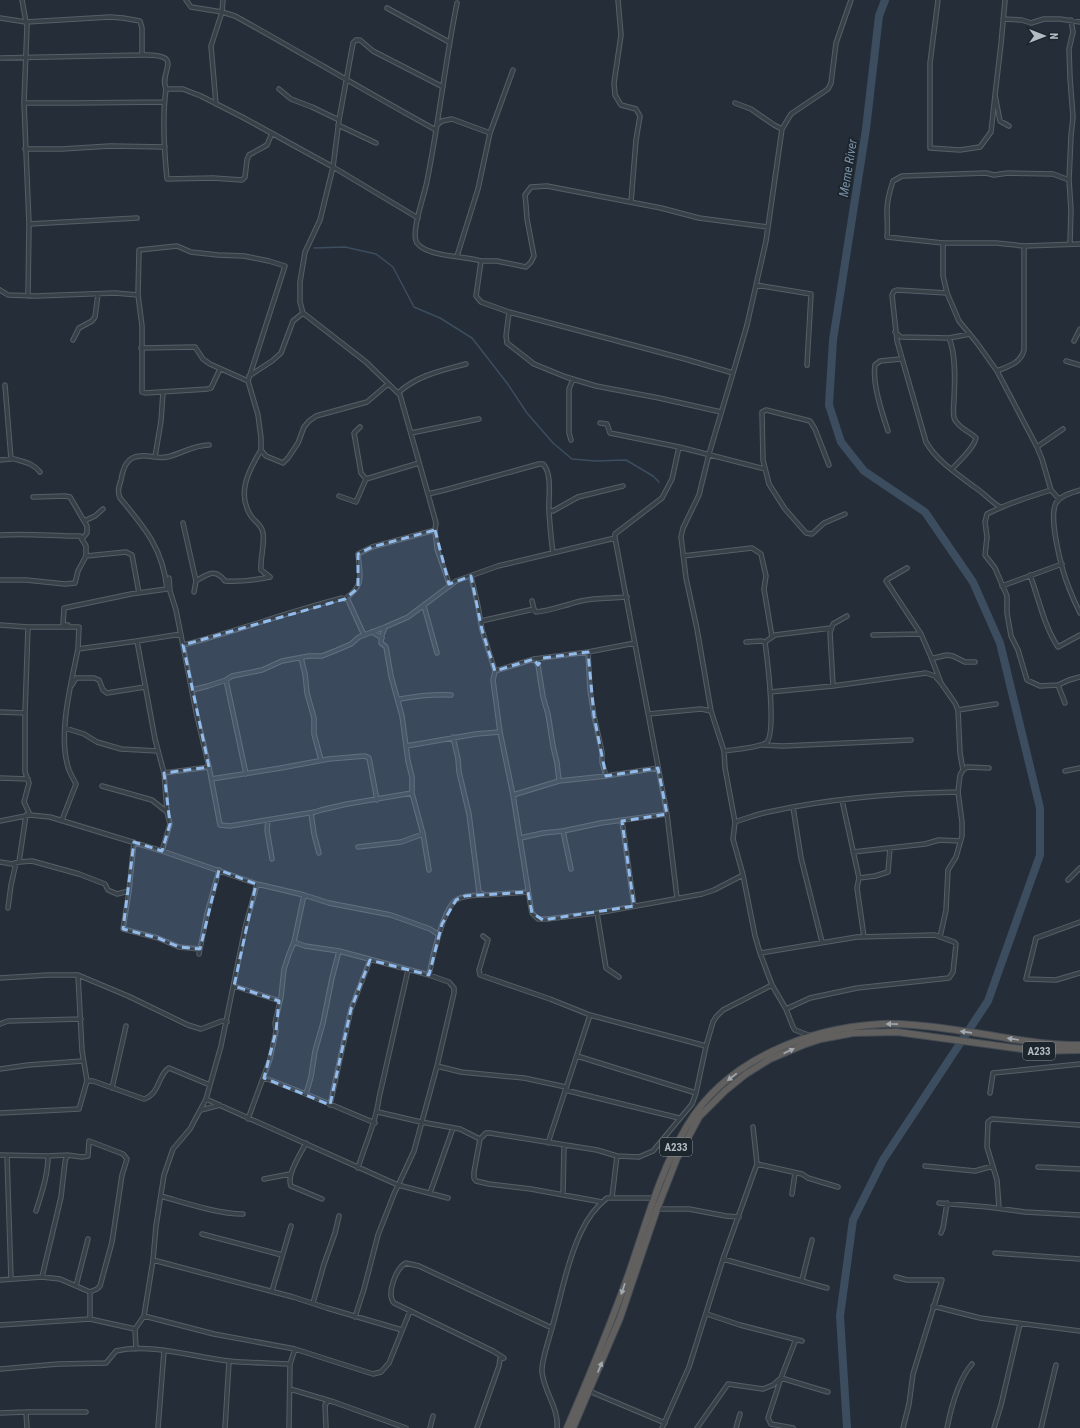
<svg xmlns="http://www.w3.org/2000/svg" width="1080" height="1428" viewBox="0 0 1080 1428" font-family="'Roboto Condensed',sans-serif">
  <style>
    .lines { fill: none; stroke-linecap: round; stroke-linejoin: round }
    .stream { stroke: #3c4d5f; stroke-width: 1.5 }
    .river { stroke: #3c4d5f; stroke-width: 8 }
    .minor-casing { stroke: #565e66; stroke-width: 5.5 }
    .trunk-casing { stroke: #434b53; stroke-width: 8 }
    .minor { stroke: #384048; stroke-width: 3.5 }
    .trunk { stroke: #62605f; stroke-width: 6 }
    .oneway { fill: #a3a9b0 }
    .marked { fill: #92bbeb; fill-opacity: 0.2; stroke: #92bbeb; stroke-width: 3; stroke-dasharray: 8 5; stroke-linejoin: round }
    .labels { text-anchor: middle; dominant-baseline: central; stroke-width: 4; stroke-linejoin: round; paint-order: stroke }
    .shield { fill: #1d252d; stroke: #868e97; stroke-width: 1 }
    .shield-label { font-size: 11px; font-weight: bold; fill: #b3bbc4 }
    .water-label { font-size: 13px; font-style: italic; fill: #778ea4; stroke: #1d252d }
  </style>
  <rect width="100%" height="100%" fill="#252e38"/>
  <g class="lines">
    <!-- stream -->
    <path class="stream" d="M 314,248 L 345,247 L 376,254 L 393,267 L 414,307 L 440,318 L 472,338 L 507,383 L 527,413 L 553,443 L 572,459 L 596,461 L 626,460 L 653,476 L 659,482"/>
    <!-- river -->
    <path class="river" d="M 847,1428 L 840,1316 L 853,1220 L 883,1160 L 988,1001 L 1040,855 L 1040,808 L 1000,643 L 973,582 L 925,512 L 864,471 L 841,442 L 829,405 L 833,340 L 866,129 L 879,16 L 885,0"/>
    <defs>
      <path id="minor" d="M 22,0 L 26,22 L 110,17 L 123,18 L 140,21 L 142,28 L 142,55
        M 186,0 L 191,7 L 222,12 L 235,16 C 302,53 368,93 436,130
        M 618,0 L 621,35 L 614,83 L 615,95 L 621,105 L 636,109 L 640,116 L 636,140 L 631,202
        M 938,0 L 930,63 L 930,148 L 960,150 L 980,147 L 991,132 L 995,95
        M 1005,0 L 1001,44 L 995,95 L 1000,121 L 1009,126
        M 457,3 C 445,62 439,122 427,181 C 425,194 410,233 417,243 C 427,257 465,256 481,261 L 476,296 L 481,302 L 509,312 L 685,359 L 733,373
        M 387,8 L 449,42
        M 0,18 L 26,22 L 27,26 L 24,103 L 29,224 L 28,296
        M 1003,19 L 1022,20 L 1031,23 L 1044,19 L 1060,19 L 1080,22
        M 0,58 L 142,55 C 187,54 158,71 166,89 L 183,89 L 188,91 L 201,96 L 244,118 L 333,167 L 418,218
        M 166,89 C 162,118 164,149 167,179 L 213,178 L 242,180 L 245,177 L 247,160 L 249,155 L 267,145 L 272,133
        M 279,89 L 291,99 L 312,107 L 339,120
        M 24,103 L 75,103 L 164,102
        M 735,103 L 751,109 L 774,125 L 782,129
        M 216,104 L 211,46 L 222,12 L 223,0
        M 338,125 L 376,143
        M 437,125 L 442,121 L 452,119 L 490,133
        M 25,149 L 62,149 L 110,146 L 165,147
        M 1069,180 L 1053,174 L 1008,173 L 994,175 L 986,173 L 902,176 L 893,181 C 890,190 887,201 887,210 C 887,219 888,228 887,237 L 943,243 L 996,243 L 1024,246 L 1080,244
        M 29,224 L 137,218
        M 943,243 L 943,276 L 947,293 L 959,321 L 977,343 L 997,371 L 1037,447 L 1042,459 L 1051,490 L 1059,499
        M 1070,243 L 1071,210 L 1069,180 L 1071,136 L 1073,117 L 1070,78 L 1069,49 L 1073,32 L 1071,20
        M 457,256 L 478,189 L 490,133 L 513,70
        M 481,261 L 497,261 L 526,267 L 531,262 L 534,256 L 527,219 L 526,205 L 525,195 L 531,187 L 547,186 L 661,208 L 699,218 L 768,227
        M 756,285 L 811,294 L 807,365
        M 0,290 L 8,295 L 36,296 L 115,293 L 138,295
        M 947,293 L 897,290 L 894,291 L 892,295 L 897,341 L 926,442 C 937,461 956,473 973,486 C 983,492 990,501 1000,507
        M 509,312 L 506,336 L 507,343 L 534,364 L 566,377 L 596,386 L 659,398 L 721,412
        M 895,332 L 901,337 L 949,338 L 970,334
        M 949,338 C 956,354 955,380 954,399 C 954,405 952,415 955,420 C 960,429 969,431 976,438 C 974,448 959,461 952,469
        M 73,340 L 79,328 L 92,321 L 95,317 L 98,294
        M 1074,341 L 1080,329
        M 141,348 L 195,347 L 203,359 L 210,364 L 248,381
        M 1066,361 L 1080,365
        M 220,369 L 211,388 L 208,389 L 145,393 L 142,392 L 142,326 L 138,295 L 139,250 L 177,246 L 191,252 L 218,255 L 244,256 L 269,261 L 285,266 L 248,381 L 258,415 L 261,438 L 261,450 L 266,456 L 283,463 L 288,458 L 298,443 L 304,427 L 309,421 L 316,416 L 367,402 L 388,384
        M 997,371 C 1009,366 1021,363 1024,350 L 1024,246
        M 249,376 L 272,361 L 281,353 L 293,321 L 303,313
        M 398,393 C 418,375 440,371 466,364
        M 600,423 L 607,424 L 610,433 L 679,447 L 765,469
        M 360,427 L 354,433 L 361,473 L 366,479
        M 888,431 C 882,413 872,383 875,365 L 880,361 L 901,359
        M 411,433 L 479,419
        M 571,440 L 569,433 L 569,389 L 573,379
        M 1037,447 L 1063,429
        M 261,450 C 249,470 236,493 251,516 C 255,522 262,525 263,533 C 265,545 260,558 261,570 L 270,577
        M 155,457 L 161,421 L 163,392
        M 11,458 C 23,462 32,462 40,472
        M 0,460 L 11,459 L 5,385
        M 829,465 L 815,429 L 810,421 L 766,410 L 762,412 L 763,460 L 769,484 L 785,509 L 806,533 L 812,534 L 824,523 L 845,514
        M 1051,490 C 1029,497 1008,503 987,514 L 985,522 L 987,537 L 985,555 L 995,568 L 1007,596 L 1007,613 L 1011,636 L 1018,650 L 1027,680 L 1040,686 L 1058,685
        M 1080,490 C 1072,493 1061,495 1056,503 C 1048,518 1062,571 1069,588 C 1072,596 1076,605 1080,613
        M 428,494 L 400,395 L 366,362 L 303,313 L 300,302 L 300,282 L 305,252 L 320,220 L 333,167 L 339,120 L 353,43 L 356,40 L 360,40 L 373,51 L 443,87
        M 339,496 L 356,502 L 366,479 L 419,463
        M 33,497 L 65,496 L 70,497 L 87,526 L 87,533 L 82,539
        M 549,510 L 553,511 L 578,497 L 623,486
        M 84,521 L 95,516 L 103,509
        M 183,523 L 196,581 L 194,592
        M 0,535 C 27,533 53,536 80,536 L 86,546 L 86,556 L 78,571 L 75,583 L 65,584 L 26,580 L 0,580
        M 615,538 L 667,814 L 677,898
        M 86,556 L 126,552 L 132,555 L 139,593
        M 683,556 L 752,548 L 761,554 L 766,576 L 764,589 L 772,637
        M 907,568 L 888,579 L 886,581 L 921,634 L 931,657 L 934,658 L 947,655 L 953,656 L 965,662 L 975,662
        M 1030,575 C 1039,599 1044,626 1058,647 L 1080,635
        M 471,576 L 478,606 L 482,630 L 495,671 L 493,680 L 500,732 L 513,795 L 531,908 L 532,913 L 538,919 L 547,919 L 597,913 L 702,894 L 714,890 L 743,875
        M 169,578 L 170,591 L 176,610 L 196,712 L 209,767
        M 196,581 C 208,574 215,568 225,581 C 240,582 255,580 270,577
        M 450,586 L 437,549 L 435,530 L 436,523 L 428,494 L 445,490 L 539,464 L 543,464 C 553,474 548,499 549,512 C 550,526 551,539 553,553
        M 1002,586 L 1062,564
        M 345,599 C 365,585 360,576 358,554 L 372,547 L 435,530
        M 532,601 L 534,609 L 536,612 C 548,611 559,607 570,604 C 588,598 608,598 627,597
        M 424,606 L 437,653
        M 481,621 L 534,609
        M 0,625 L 28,627
        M 68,625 L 63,625 L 64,608 L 131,594 L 167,589 C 163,549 145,528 120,498 C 117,491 119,486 121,480 C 123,468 127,456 141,456 C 150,455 158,459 167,457 C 181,454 193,445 209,445
        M 385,627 L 382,635 L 381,643 L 386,647 L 391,676 L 402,716 L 408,761 L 412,777 L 412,793 L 423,834 L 429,870
        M 372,632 L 382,638
        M 873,635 L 921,634
        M 137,641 L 181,634
        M 765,642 L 775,635 L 831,628
        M 183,645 C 237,631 288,612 342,598 L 348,600 L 364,635
        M 588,652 L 590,690 L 594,716 L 602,752 L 602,762 L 606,776
        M 931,657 L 941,683 L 955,703 L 958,710 L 960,753 L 963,770 L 960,775 L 958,792
        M 301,658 L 305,674 L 307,693 L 314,718 L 314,734 L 321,760
        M 534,659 L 538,665 L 543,697 L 548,714 L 553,746 L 557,763 L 559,781
        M 495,671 L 534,659 L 588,652 L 635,643
        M 226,680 L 246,774
        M 72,685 L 76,678 L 94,678 L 99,680 L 103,690 L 107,693 L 145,687
        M 833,686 L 830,633 L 833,624 L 847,616
        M 192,690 L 208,686 L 226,680 L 232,676 L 262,670 L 282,661 L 309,656 L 322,656 L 337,650 L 351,644 L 359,637 L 385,627 L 408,617 L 456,581 L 498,566 L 615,538 L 615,534 L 662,498 L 672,479 L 679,447
        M 770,692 L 833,686 L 926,673 L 935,676 L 941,683
        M 398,702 L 400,699 C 417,696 434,694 451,695
        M 1065,703 L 1058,685 L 1069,680 L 1080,677
        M 958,710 L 996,704
        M 0,712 L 25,713
        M 648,714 L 701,709 L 711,711
        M 65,728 L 84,734 L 97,742 L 121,749 L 158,751
        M 453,737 L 458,759 L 459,772 L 469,814 L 479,892 L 485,895 L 528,892
        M 763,745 L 783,746 L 911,740
        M 406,746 L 476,734 L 500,732
        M 724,751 C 733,750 759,747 766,743 C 777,735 767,657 765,642 L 761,641 L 746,642
        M 963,770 L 967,767 L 989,768
        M 1065,771 L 1080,768
        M 164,773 L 209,767 L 220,825 L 230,826 L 315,812 L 321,810 L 347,804 L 412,793
        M 0,778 L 28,779
        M 211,779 L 281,768 L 329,759 L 365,756 L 369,758 L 377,800
        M 102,786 L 152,800 L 167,812
        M 513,795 L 559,781 L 606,776 L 658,768
        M 842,800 L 859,878 L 857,888 L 864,937
        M 793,807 L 801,858 L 822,942
        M 311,813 L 314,834 L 319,853
        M 30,815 L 24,802 L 29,783 L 25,772 L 25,713 L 28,627 L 79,627 L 78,649 L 137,641 L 155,739 L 164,773 L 167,812 L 170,824 L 162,851
        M 62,820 L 76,784 C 74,780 71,775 69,770 C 57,736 71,684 78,649
        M 268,820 L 267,830 L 272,859
        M 0,821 L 30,815 L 50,817 L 162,851 L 257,884 L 304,895 L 329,903 L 391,915 L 430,929 L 439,935
        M 622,821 L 634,906
        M 735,822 C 747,818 760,813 773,811 C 833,798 897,793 958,792 L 962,822 L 962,836 L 956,857 L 948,870 L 946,910 L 940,937
        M 563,831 L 571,869
        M 520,838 L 543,833 L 563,831 L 601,823 L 667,814
        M 134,842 L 129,891 L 123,929 L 158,938 L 179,947 L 200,949
        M 358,847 L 401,842 L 423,834
        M 853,852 L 925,844 L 939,840 L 960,841
        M 0,862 L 12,864 L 19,862 L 26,815
        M 19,862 L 32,861 L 79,874 L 105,884 L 108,890 L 117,894 L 129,891
        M 859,878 L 875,876 L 888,872 L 890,848
        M 1068,880 L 1080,868
        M 8,908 L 11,885 L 16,863
        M 597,913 L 606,968 L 619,977
        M 1080,922 L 1036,938 L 1026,979 L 1056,980 L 1080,973
        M 483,936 L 488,940 L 479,970 L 480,975 L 550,999 L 590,1015 L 706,1046
        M 294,942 L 305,946 L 339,951 L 429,975 L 449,982 L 454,988 L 454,993 L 437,1066 L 414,1151 L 394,1194 L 378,1235 L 364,1289 L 355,1317
        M 760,953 L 857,937 L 935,935 L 954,942 L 956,944 L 953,972 L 949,978 L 857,988 L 810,998 L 786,1009
        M 199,954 L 207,914 L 219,870
        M 429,975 C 432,959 443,909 456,900 C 464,895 475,895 484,895
        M 0,978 L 48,975 L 78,975 L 128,996 L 188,1025 L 201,1029 L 222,1021 L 227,1022
        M 234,986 L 280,1001
        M 0,1024 L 8,1021 L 81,1019
        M 811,1036 L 795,1030 L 793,1027 L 786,1009 L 772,985 L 760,953 L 755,936 L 743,875 L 733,839 L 735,822 L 725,768 L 724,751 L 711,711 L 697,629 L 686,578 L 681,537 L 683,528 L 699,495 L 709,454 L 733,373 L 747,325 L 766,241 L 782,129 L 791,114 L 828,89 L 831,83 L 836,43 L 851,0
        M 577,1056 L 696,1093
        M 437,1066 L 461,1072 L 524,1078 L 566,1087
        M 0,1069 L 28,1065 L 83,1061
        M 264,1078 C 302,1091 338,1108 375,1123
        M 87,1081 L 93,1081 L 144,1099 C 160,1094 158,1074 169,1068 L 210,1085
        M 112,1088 L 126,1026
        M 565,1090 L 679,1118
        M 990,1093 L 993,1073 L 1080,1064
        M 306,1094 L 311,1077 L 315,1051 L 323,1023 L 332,978 L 339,951
        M 206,1099 L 398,1185 L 448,1198
        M 330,1105 L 351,1009 L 370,960
        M 201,1110 L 220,1105
        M 378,1112 L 421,1122 L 460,1129 L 480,1139
        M 0,1113 L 79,1109 L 87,1081 L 82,1051 L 78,975
        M 248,1119 L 270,1059 L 276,1031 L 275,1023 L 281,997 L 284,969 L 289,954 L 294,942 L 304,895
        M 306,1143 C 301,1153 286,1175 291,1186 L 322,1199
        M 548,1143 L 590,1015
        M 0,1155 L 48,1156 C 48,1175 42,1192 36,1211
        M 67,1155 L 82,1157 L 88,1156 L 89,1141 L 123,1154 L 127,1159 L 122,1175 L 112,1242 L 100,1286 L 97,1289 L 90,1292 L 90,1319
        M 7,1156 L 11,1279
        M 757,1164 L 802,1174 L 808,1178 L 838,1187
        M 925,1166 L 975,1171 L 993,1166
        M 1038,1167 L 1080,1169
        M 358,1168 C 365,1144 376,1123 379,1098 L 408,970
        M 264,1179 L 290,1174
        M 430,1193 L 453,1128
        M 792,1194 L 795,1173
        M 563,1195 L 564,1145
        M 161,1196 C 186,1203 218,1214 243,1214
        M 612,1197 L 617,1156
        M 602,1202 L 531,1189 L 489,1184 L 476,1181 L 474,1178 L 474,1172 L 480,1139 L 486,1133 L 490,1133 L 597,1150 L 617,1156 L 639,1157 L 653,1151 L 692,1104 L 696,1093 L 706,1046 L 713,1022 L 716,1017 L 723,1010 L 772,985
        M 939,1203 L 988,1207 L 1025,1212 L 1080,1215
        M 999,1208 L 997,1180 L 987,1147 L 988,1122 L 992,1119 L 1080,1125
        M 657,1209 L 689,1209 L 726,1216 L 739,1217
        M 941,1233 L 943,1228 L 947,1203
        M 202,1234 L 282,1255
        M 995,1253 L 1080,1259
        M 723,1259 L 827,1288
        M 153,1260 L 293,1297 L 327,1308 L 402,1330
        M 42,1277 L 61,1197 L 65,1162 L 67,1155 L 48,1156
        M 896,1277 L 907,1280 L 942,1280 L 913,1374 L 909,1404 L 903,1428
        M 0,1280 L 42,1277 L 60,1279 L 90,1292
        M 802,1280 L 812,1240
        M 76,1286 L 88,1239
        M 272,1291 L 291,1226
        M 313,1303 L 324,1264 L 335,1233 L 339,1216
        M 933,1306 L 980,1318 L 1080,1331
        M 707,1314 L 740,1325 L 802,1341
        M 144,1316 L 214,1334 L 295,1349 L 373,1374 L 381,1372 L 389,1363 L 410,1311
        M 0,1325 L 90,1319 L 135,1329
        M 136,1349 L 135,1329 L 144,1316 L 153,1260 L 156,1226 L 164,1175 L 173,1149 L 190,1129 L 206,1099 L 221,1046 L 245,928 L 257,884
        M 0,1369 L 58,1364 L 106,1363 L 116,1351 C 151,1343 193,1357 229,1361 C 249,1363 270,1363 290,1364
        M 290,1389 L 334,1402 L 406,1428
        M 589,1391 L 665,1423
        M 26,1412 L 27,1428
        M 0,1413 L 26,1412 L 86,1412
        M 158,1428 L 164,1351
        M 225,1428 L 229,1361
        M 289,1428 L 290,1364 L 295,1349
        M 326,1428 L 325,1405 L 328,1401
        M 430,1428 L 433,1416
        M 477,1428 L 499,1366 L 500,1359 L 504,1358 L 493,1351 L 394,1303 C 386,1294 396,1268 406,1263 L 419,1266 L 552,1328
        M 557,1428 C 559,1408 544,1392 542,1372 C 541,1362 549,1339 552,1328 C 561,1296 567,1262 581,1232 C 587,1219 597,1206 607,1198 L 655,1198
        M 662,1428 L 689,1367 L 723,1259 L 757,1164 L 753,1127
        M 697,1428 L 728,1384 L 763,1389 L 773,1385 L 781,1378 L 828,1392
        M 736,1428 L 740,1414
        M 793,1428 L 771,1424 L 768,1418 L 781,1378 L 796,1339
        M 947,1428 C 951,1408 958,1380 972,1364
        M 994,1428 L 1001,1405 L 1020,1324
        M 1041,1428 L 1056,1365"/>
      <path id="trunk" d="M 567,1428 C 589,1377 610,1326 629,1273 C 646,1224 660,1171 687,1126 C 726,1060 808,1028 881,1024 C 904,1023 926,1026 949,1029 C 970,1032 991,1035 1012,1039 C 1035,1042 1057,1046 1080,1045
        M 573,1428 L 620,1318 L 657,1209 L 677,1158 L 699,1117 L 725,1091 L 746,1074 L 770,1059 L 803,1045 L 821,1039 L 853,1033 L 897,1032 L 1037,1051 L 1080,1050"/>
    </defs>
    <!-- minor casing -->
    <use href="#minor" class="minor-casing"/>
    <!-- trunk casing -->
    <use href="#trunk" class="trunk-casing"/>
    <!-- minor -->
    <use href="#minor" class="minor"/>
    <!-- trunk -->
    <use href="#trunk" class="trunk"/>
  </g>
  <!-- one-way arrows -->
  <defs><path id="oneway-solid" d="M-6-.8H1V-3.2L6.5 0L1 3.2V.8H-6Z"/></defs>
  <g class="oneway">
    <use href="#oneway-solid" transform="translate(892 1024) rotate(-179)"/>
    <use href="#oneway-solid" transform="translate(966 1032) rotate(-172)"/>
    <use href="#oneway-solid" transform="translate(1013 1039) rotate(-171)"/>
    <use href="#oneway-solid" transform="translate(789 1051) rotate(-24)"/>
    <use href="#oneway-solid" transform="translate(732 1077) rotate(142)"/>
    <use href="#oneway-solid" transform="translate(623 1289) rotate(109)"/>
    <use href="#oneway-solid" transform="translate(600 1367) rotate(-67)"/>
  </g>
  <!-- marked area -->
  <path class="marked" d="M 435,530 L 449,584 L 471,576 L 482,630 L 495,671 L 534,659 L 538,665 L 543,658 L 588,652 L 594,716 L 606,776 L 658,768 L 667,814 L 622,821 L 634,906 L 543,920 L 532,913 L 528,892 L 465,896 L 456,900 L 442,924 L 429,975 L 370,960 L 351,1009 L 330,1105 L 264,1078 L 276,1031 L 279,1001 L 234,986 L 256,884 L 219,870 L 200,949 L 179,947 L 158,938 L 123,929 L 134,842 L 162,851 L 170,824 L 164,773 L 209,767 L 183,645 L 345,599 L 358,588 L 358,554 L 372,547 Z"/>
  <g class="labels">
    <!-- shield labels -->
    <g class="shield">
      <rect x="1023" y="1042" width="32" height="18" rx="3"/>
      <rect x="660" y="1138" width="32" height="18" rx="3"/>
    </g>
    <g class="shield-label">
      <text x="1039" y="1051">A233</text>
      <text x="676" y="1147">A233</text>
    </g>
    <!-- water labels -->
    <g class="water-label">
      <text transform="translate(848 168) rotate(-81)">Meme River</text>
    </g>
  </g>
  <!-- north arrow -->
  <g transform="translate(1044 36) rotate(90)" stroke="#1d252d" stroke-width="3" paint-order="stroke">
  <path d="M0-3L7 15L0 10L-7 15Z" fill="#b3bbc4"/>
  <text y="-6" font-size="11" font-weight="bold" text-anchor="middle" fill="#b3bbc4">N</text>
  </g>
</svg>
